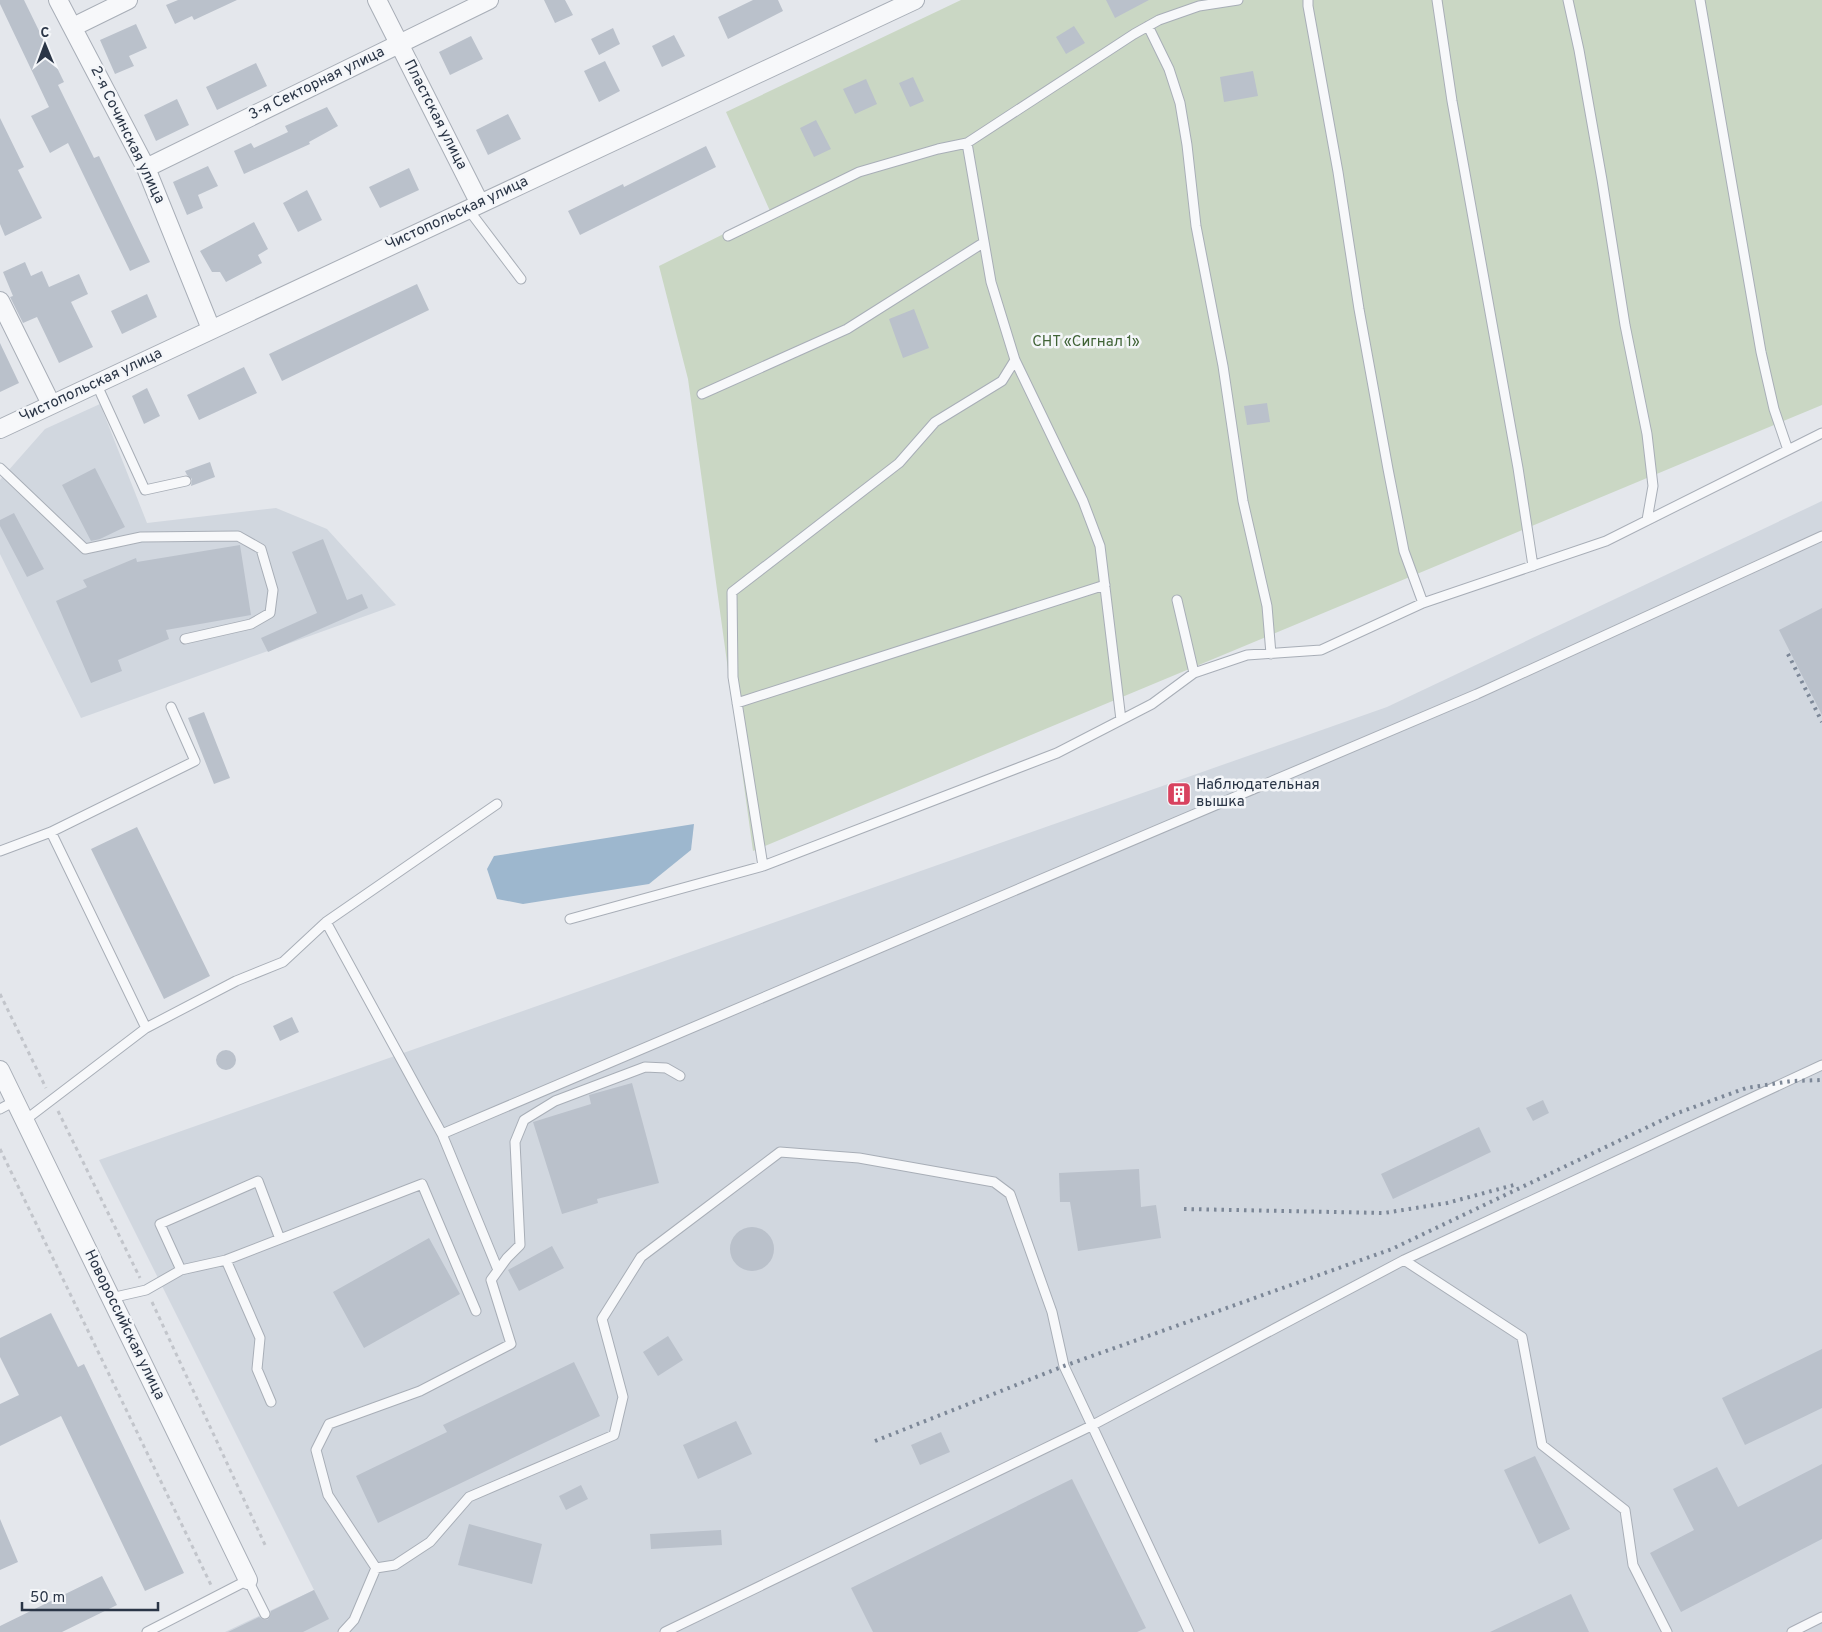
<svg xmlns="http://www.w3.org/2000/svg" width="1822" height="1632" viewBox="0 0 1822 1632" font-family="Overpass,sans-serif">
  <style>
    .built { fill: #d1d7df }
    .green { fill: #cad7c4 }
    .water { fill: #9db7ce }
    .building { fill: #bac1cb }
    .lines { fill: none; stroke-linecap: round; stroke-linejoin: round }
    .service-casing { stroke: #a8aeb7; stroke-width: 11 }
    .minor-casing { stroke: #a8aeb7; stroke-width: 20 }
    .path { stroke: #c2c5cb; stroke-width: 3; stroke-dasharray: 4 4; stroke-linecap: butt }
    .service { stroke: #f7f8fa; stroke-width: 9 }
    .minor { stroke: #f7f8fa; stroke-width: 18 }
    .rail { stroke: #7c8797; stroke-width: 4; stroke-dasharray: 2.5 5; stroke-linecap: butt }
    .labels { text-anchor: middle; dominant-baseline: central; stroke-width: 5; stroke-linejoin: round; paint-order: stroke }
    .street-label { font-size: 15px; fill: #2a3546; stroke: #f4f6f9 }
    .park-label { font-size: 15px; fill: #406336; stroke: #f4f6f9 }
    .poi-label { font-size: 15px; fill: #2a3546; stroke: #f4f6f9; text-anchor: start }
  </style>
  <rect width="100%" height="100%" fill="#e4e7ec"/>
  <!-- built -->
  <path class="built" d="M 100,404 L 147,523 L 276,508 L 327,529 L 396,605 L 81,718 L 0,554 L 0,480 L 45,429 Z
    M 1822,501 L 1822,1632 L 225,1632 L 314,1590 L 99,1160 L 1387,707 Z"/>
  <!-- green -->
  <path class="green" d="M 961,0 L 1822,0 L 1822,405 L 753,851 L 688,379 L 659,266 L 770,211 L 726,112 Z"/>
  <!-- water -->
  <path class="water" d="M 694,824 L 691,850 L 649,884 L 523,904 L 497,899 L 487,869 L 494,856 Z"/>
  <!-- building -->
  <path class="building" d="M 0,0 L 24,0 L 64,82 L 58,85 L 94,158 L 99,156 L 150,262 L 130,271 L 68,143 L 50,153 L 31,116 L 49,107 L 0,4 Z
    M 178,0 L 237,0 L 194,20 L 192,16 L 175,24 L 166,5 Z
    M 544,0 L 565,0 L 573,15 L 555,23 Z
    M 753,0 L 778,0 L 783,11 L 728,39 L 718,17 Z
    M 1106,0 L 1149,0 L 1115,18 Z
    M 136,24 L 147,48 L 129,56 L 134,66 L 115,74 L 100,40 Z
    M 1074,26 L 1085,43 L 1066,54 L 1056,37 Z
    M 613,28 L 620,44 L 599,55 L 591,39 Z
    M 674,35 L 685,56 L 662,67 L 652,46 Z
    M 471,36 L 483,59 L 450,75 L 439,52 Z
    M 605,61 L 620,91 L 599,102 L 584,71 Z
    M 256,63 L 267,86 L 217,110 L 206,87 Z
    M 1253,71 L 1258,96 L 1224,102 L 1220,77 Z
    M 913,77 L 924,101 L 910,107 L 899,83 Z
    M 866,79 L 877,104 L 855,114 L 843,89 Z
    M 177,99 L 189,125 L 156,141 L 144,115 Z
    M 327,107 L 338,126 L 309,142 L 310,144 L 244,174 L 234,151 L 251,143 L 254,148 L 288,132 L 285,126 Z
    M 508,114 L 521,139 L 488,155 L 476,130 Z
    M 0,118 L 24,167 L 18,170 L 42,218 L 5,236 L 0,224 Z
    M 816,120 L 831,149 L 814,157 L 800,128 Z
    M 706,146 L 716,167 L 580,235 L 568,211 L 623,184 L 624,187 Z
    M 208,166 L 218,186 L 198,195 L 203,208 L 187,215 L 173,182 Z
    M 409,168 L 419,190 L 380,208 L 369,187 Z
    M 307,190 L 322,220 L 298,232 L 283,203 Z
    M 254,222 L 268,249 L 258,255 L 262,263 L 226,282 L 220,272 L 212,272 L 200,251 Z
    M 25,262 L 31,276 L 42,271 L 49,287 L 79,274 L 88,294 L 71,302 L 93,347 L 59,363 L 37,317 L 23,323 L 10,297 L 13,296 L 3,272 Z
    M 417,284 L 429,310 L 282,381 L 269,354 Z
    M 147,294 L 157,317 L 122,334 L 111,311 Z
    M 914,309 L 929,348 L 903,358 L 889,319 Z
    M 0,343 L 19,383 L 0,392 Z
    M 244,367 L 257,393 L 199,420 L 187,395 Z
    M 147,388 L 160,416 L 144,424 L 132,396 Z
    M 1267,403 L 1270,422 L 1247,425 L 1244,406 Z
    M 210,462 L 215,477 L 191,486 L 192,479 L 187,475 L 185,471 Z
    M 95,468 L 125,527 L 100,539 L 91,541 L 62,485 Z
    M 14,513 L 44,569 L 27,577 L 0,526 L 0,520 Z
    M 323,539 L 347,600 L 362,594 L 368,608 L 268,652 L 261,638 L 317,613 L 292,552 Z
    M 240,545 L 251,615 L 166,630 L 169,639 L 118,660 L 122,671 L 91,683 L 56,601 L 87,587 L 83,580 L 136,558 L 137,562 Z
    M 1822,608 L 1822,715 L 1779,630 Z
    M 204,712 L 230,778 L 214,784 L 188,718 Z
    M 137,827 L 210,976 L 164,999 L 91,849 Z
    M 292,1017 L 299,1032 L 280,1041 L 273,1026 Z
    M216 1060a10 10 0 1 1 20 0a10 10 0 1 1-20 0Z
    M 632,1083 L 659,1183 L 597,1199 L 598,1203 L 562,1214 L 533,1122 L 591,1104 L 589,1095 Z
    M 1543,1100 L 1549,1113 L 1533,1121 L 1526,1108 Z
    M 1479,1127 L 1491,1152 L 1393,1199 L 1381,1174 Z
    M 1139,1169 L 1141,1207 L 1156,1205 L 1161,1238 L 1078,1251 L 1070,1202 L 1060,1202 L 1059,1173 Z
    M730 1249a22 22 0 1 1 44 0a22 22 0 1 1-44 0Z
    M 429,1238 L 460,1294 L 364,1348 L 333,1292 Z
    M 552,1246 L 564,1268 L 519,1291 L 508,1270 Z
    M 51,1313 L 78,1367 L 84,1364 L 184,1573 L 145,1591 L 61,1416 L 0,1446 L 0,1404 L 19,1395 L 0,1357 L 0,1338 Z
    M 668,1336 L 683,1360 L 658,1376 L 643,1352 Z
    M 1822,1349 L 1822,1408 L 1745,1445 L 1722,1398 Z
    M 574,1362 L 600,1416 L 378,1523 L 356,1476 L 447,1432 L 443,1425 Z
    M 736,1421 L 752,1454 L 698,1479 L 683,1445 Z
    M 941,1432 L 950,1452 L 920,1465 L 911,1445 Z
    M 1535,1456 L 1570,1529 L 1539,1544 L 1504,1470 Z
    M 1822,1464 L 1822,1539 L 1681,1612 L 1650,1553 L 1694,1530 L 1673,1489 L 1717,1467 L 1738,1507 Z
    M 1072,1479 L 1146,1628 L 1137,1632 L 873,1632 L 851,1588 Z
    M 581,1485 L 588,1499 L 566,1510 L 559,1496 Z
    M 0,1519 L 18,1562 L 0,1570 Z
    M 469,1524 L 542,1544 L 532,1584 L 458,1565 Z
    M 721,1530 L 722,1545 L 651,1549 L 650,1534 Z
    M 102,1576 L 117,1605 L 62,1632 L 0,1632 L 0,1626 Z
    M 314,1590 L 329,1619 L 303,1632 L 228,1632 L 259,1617 L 262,1619 L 267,1620 L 270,1617 L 271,1611 Z
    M 1571,1594 L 1589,1632 L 1490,1632 Z"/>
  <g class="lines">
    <defs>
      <path id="service" d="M 1308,0 L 1308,6 L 1338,172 L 1359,309 L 1388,469 L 1404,551 L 1423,603
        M 1437,0 L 1452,101 L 1518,468 L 1533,566
        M 1568,0 L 1579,50 L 1602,180 L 1625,325 L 1647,434 L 1653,486 L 1647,520
        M 1700,0 L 1761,352 L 1774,409 L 1788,450
        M 1148,26 L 1169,69 L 1180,103 L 1187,145 L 1196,226 L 1223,366 L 1243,501 L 1267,606 L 1271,654
        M 967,143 L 991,282 L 1015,360 L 1083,501 L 1100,546 L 1121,720
        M 468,209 L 521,279
        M 728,236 L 859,172 L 938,149 L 967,143 L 1134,34 L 1159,20 L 1199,6 L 1238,0
        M 96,383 L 145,490 L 186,481
        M 702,394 L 847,329 L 983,243
        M 0,468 L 85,549 L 141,537 L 238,536 L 261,549 L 273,590 L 270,613 L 251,624 L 185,639
        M 1177,600 L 1194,673
        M 737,703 L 1105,585
        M 51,832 L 146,1028
        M 0,851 L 51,832 L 195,761 L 171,707
        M 763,866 L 733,677 L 732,592 L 899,463 L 935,422 L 1002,381 L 1015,360
        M 570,919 L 763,866 L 1057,753 L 1152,704 L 1194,673 L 1247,655 L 1321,650 L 1423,603 L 1606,541 L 1822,433
        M 326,922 L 442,1134 L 498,1270
        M 680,1076 L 666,1068 L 645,1067 L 555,1101 L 524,1120 L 515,1142 L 520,1245 L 507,1258 L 491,1280 L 511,1344 L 420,1391 L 329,1424 L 316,1450 L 328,1495 L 376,1568 L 395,1565 L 430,1542 L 469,1497 L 614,1435 L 623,1397 L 602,1319 L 641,1257 L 780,1152 L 859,1158 L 994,1182 L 1010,1194 L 1052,1312 L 1064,1366 L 1189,1632
        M 0,1109 L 15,1101
        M 24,1121 L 146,1028 L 236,981 L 283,962 L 326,922 L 497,804
        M 442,1134 L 1477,694 L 1822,536
        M 226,1260 L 260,1338 L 257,1369 L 271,1402
        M 1404,1260 L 1522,1337 L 1542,1445 L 1625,1510 L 1633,1565 L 1667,1632
        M 181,1270 L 160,1224 L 258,1181 L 280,1239
        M 111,1298 L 146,1290 L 181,1270 L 226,1260 L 422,1184 L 476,1311
        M 147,1632 L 248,1580 L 265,1614
        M 343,1632 L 354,1620 L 376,1568
        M 665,1632 L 1091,1426 L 1404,1260 L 1822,1065
        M 1792,1632 L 1822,1617"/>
      <path id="minor" d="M 58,0 L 146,168 L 211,329
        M 377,0 L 480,204
        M 73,27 L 128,0
        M 146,168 L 489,0
        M 0,301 L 51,404
        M 0,429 L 915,0
        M 0,1070 L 248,1580"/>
    </defs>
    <!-- service casing -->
    <use href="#service" class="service-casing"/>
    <!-- minor casing -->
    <use href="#minor" class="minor-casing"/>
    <!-- path -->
    <path class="path" d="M 0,994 L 46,1088
      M 58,1111 L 140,1278
      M 0,1149 L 211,1585
      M 152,1302 L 266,1547"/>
    <!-- service -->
    <use href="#service" class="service"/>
    <!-- minor -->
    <use href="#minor" class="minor"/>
    <!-- rail -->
    <path class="rail" d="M 1788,654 L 1822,722
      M 1184,1209 L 1384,1213 L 1447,1203 L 1514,1185
      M 875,1441 L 1064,1366 L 1392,1249 L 1675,1114 L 1746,1088 L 1792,1081 L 1822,1080"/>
  </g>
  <!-- icons -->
  <defs>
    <symbol id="building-square" viewBox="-11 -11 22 22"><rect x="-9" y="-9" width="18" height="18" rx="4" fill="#d8425f" stroke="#f4f6f9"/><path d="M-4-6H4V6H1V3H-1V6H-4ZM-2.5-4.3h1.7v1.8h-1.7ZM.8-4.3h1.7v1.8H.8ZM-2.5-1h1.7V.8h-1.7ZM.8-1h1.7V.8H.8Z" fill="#fff"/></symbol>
  </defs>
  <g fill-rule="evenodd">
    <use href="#building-square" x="1165" y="780" width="28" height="28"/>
  </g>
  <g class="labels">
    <!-- street labels -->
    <g class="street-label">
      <text transform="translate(317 84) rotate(-26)">3-я Секторная улица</text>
      <text transform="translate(435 115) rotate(63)">Пластская улица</text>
      <text transform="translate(127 135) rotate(64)">2-я Сочинская улица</text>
      <text transform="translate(457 214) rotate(-25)">Чистопольская улица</text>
      <text transform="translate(91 386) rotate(-25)">Чистопольская улица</text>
      <text transform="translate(124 1325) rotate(64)">Новороссийская улица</text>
    </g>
    <!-- park labels -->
    <g class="park-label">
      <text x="1086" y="342">СНТ «Сигнал 1»</text>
    </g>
    <!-- poi labels -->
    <g class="poi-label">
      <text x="1196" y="785">Наблюдательная<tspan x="1196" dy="17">вышка</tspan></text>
    </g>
  </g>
  <!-- north arrow -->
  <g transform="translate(45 45) rotate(359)" stroke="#f4f6f9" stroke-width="4" paint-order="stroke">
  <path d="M0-4L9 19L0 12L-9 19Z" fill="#2a3546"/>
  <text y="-8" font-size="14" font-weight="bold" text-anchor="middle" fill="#2a3546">С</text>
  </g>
  <!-- scale -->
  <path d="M22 1602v8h136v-8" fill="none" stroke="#2a3546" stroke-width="2.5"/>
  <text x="30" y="1602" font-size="15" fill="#2a3546" stroke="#f4f6f9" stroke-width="4" paint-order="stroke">50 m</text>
</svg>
